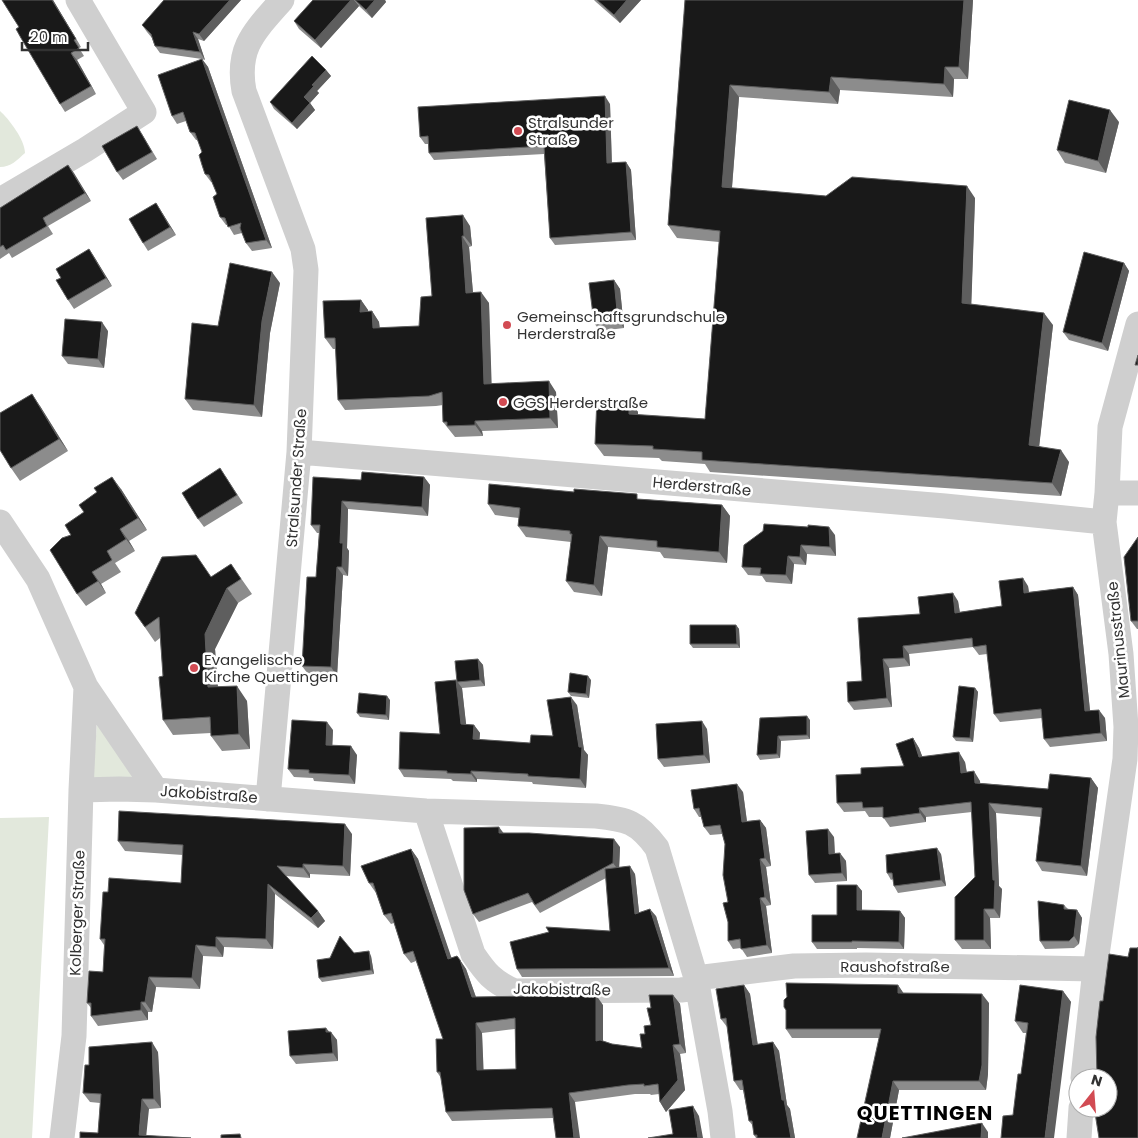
<svg xmlns="http://www.w3.org/2000/svg" width="1138" height="1138" viewBox="0 0 1138 1138" font-family="Poppins,sans-serif">
  <style>
    .green { fill: #e2e8dc }
    .lines { fill: none; stroke-linecap: round; stroke-linejoin: round }
    .street { stroke: #cfcfcf; stroke-width: 25 }
    .wall { fill: #8c8c8c; fill-rule: evenodd }
    .shaded-wall { fill: #5e5e5e }
    .building { fill: #191919; stroke: #5e5e5e; fill-rule: evenodd }
    .poi-dot { fill: #d24b53; stroke: #fff; stroke-width: 2 }
    .labels { text-anchor: middle; dominant-baseline: central; stroke-width: 5; stroke-linejoin: round; paint-order: stroke }
    .poi-label { font-size: 15px; fill: #323232; stroke: #fff; text-anchor: start }
    .street-label { font-size: 15px; fill: #323232; stroke: #fff }
    .district-label { font-size: 20px; font-weight: bold; letter-spacing: 1px; fill: #000; stroke: #fff }
  </style>
  <rect width="100%" height="100%" fill="#fff"/>
  <!-- green -->
  <path class="green" d="M 0,111 C 9,119 25,140 25,153 C 17,160 11,167 0,167 Z
    M 97,723 L 132,776 L 131,778 L 97,780 L 93,776 Z
    M 49,817 L 32,1138 L 0,1138 L 0,818 Z"/>
  <g class="lines">
    <!-- street -->
    <path class="street" d="M 0,200 L 85,150 L 144,112 L 78,0
      M 299,452 L 945,506 L 1104,522
      M 1107,493 L 1138,493
      M 0,522 L 38,579 L 86,687 L 81,790 L 74,1036 L 62,1138
      M 86,687 L 156,790
      M 81,790 L 119,789 L 156,790 L 426,811 L 596,816 C 627,819 638,822 657,848 L 696,978 L 720,1111 L 723,1138
      M 268,799 L 299,452 L 306,270 L 303,249 L 244,91 C 236,47 255,31 282,0
      M 426,811 L 473,954 C 486,973 492,981 514,991 L 681,990 L 697,988
      M 696,978 L 794,966 L 866,965 L 1095,969
      M 1083,1078 L 1095,969 L 1125,759 L 1126,727 L 1121,654 L 1104,522 L 1107,493 L 1110,427 L 1138,324
      M 1079,1138 L 1081,1108"/>
  </g>
  <!-- wall -->
  <path class="wall" d="M 2,0 L 53,0 L 81,47 L 79,48 L 84,56 L 77,60 L 96,94 L 65,112 L 60,104 L 19,27 Z
    M 164,0 L 241,0 L 204,41 L 198,39 L 205,60 L 202,59 L 208,67 L 272,248 L 252,251 L 246,243 L 242,233 L 234,235 L 228,225 L 226,225 L 220,217 L 217,194 L 212,182 L 211,182 L 205,174 L 202,152 L 198,140 L 196,140 L 190,132 L 186,121 L 177,124 L 172,116 L 202,59 L 160,53 L 155,46 L 152,38 L 147,32 L 142,25 Z
    M 313,0 L 385,0 L 386,2 L 372,18 L 359,6 L 321,48 L 299,29 L 294,21 Z
    M 594,0 L 641,0 L 620,23 L 596,2 Z
    M 685,0 L 973,0 L 968,79 L 954,79 L 953,97 L 840,90 L 838,104 L 739,97 L 732,188 L 826,196 L 975,198 L 971,304 L 1053,325 L 1039,446 L 1069,462 L 1061,496 L 710,472 L 705,464 L 662,461 L 659,458 L 604,456 L 595,444 L 629,400 L 638,412 L 638,415 L 705,419 L 719,242 L 677,238 L 668,225 Z
    M 326,70 L 331,76 L 317,91 L 319,93 L 310,103 L 315,110 L 297,129 L 274,109 L 270,102 Z
    M 610,104 L 612,163 L 626,162 L 631,170 L 636,240 L 555,245 L 550,238 L 544,154 L 434,160 L 429,153 L 428,144 L 425,144 L 420,137 Z
    M 1119,122 L 1106,173 L 1065,163 L 1057,150 Z
    M 142,134 L 157,159 L 123,180 L 117,172 Z
    M 68,165 L 91,201 L 48,226 L 53,234 L 12,258 L 9,253 L 0,259 L 0,208 Z
    M 156,203 L 176,235 L 148,251 L 143,243 Z
    M 426,218 L 470,226 L 472,246 L 469,247 L 473,293 L 489,303 L 491,383 L 556,392 L 558,428 L 482,431 L 483,436 L 455,437 L 443,422 L 443,405 L 436,406 L 345,410 L 338,400 L 336,349 L 333,349 L 325,338 L 361,300 L 368,310 L 368,312 L 372,311 L 379,322 L 380,328 L 419,326 L 432,296 Z
    M 89,249 L 112,286 L 74,309 L 68,300 L 61,278 Z
    M 1124,263 L 1129,271 L 1108,351 L 1069,340 L 1063,332 Z
    M 614,280 L 620,289 L 624,328 L 600,331 L 594,323 Z
    M 280,283 L 270,333 L 262,417 L 193,410 L 185,399 L 218,326 Z
    M 108,331 L 104,368 L 68,364 L 62,356 Z
    M 40,406 L 68,451 L 20,481 L 11,468 Z
    M 226,477 L 243,503 L 204,527 L 198,519 Z
    M 424,477 L 430,485 L 428,516 L 348,509 L 347,548 L 349,551 L 348,576 L 343,575 L 337,676 L 308,674 L 302,666 L 316,577 L 319,533 L 317,533 L 311,525 L 361,480 Z
    M 121,489 L 147,530 L 129,541 L 135,551 L 115,563 L 121,572 L 101,584 L 106,593 L 86,606 L 77,594 L 71,535 Z
    M 641,499 L 722,505 L 730,516 L 727,563 L 664,558 L 660,552 L 608,547 L 602,596 L 574,592 L 566,581 L 571,542 L 526,537 L 518,526 L 519,518 L 495,515 L 488,504 Z
    M 835,535 L 836,556 L 807,554 L 806,565 L 794,564 L 792,584 L 766,582 L 762,576 L 748,575 L 742,567 L 744,545 Z
    M 1138,537 L 1138,629 L 1137,629 L 1131,621 Z
    M 231,564 L 252,594 L 238,603 L 215,649 L 218,687 L 247,701 L 250,749 L 222,751 L 211,736 L 211,733 L 173,735 L 163,720 L 163,676 L 160,638 L 155,642 L 135,613 L 211,577 Z
    M 1028,586 L 1029,592 L 1073,587 L 1078,595 L 1090,711 L 1105,718 L 1107,741 L 1050,747 L 1044,739 L 1042,718 L 1000,722 L 994,714 L 987,654 L 979,655 L 973,647 L 909,654 L 910,666 L 889,668 L 892,707 L 854,710 L 848,702 L 862,681 L 920,614 L 958,601 L 960,612 L 1002,606 Z
    M 736,625 L 739,629 L 740,648 L 693,648 L 690,644 Z
    M 478,659 L 483,665 L 485,686 L 462,688 L 466,725 L 474,725 L 480,733 L 479,740 L 530,743 L 553,736 L 577,705 L 584,750 L 588,755 L 586,788 L 533,784 L 532,782 L 477,779 L 477,782 L 453,781 L 451,779 L 404,777 L 399,769 L 440,734 L 456,680 L 457,682 Z
    M 591,680 L 589,698 L 571,696 L 568,692 Z
    M 975,688 L 978,692 L 973,742 L 956,741 L 953,737 Z
    M 390,700 L 389,720 L 360,717 L 357,713 Z
    M 760,718 L 810,720 L 810,739 L 781,741 L 780,758 L 760,760 L 757,755 Z
    M 707,729 L 710,763 L 664,767 L 658,759 Z
    M 333,730 L 332,746 L 357,755 L 355,784 L 314,781 L 313,778 L 294,777 L 288,769 Z
    M 913,738 L 919,748 L 922,756 L 965,762 L 967,772 L 980,781 L 980,783 L 1048,789 L 1091,778 L 1098,788 L 1087,876 L 1042,871 L 1036,861 L 1041,817 L 996,813 L 999,886 L 1002,889 L 1000,918 L 990,918 L 991,949 L 962,949 L 955,940 L 975,877 L 972,812 L 926,817 L 926,822 L 890,827 L 883,817 L 869,817 L 865,811 L 844,812 L 837,803 L 861,774 L 904,766 Z
    M 743,792 L 747,821 L 760,820 L 766,828 L 771,866 L 766,867 L 771,905 L 766,906 L 772,953 L 747,957 L 741,948 L 733,949 L 728,941 L 728,902 L 725,844 L 722,834 L 710,835 L 704,827 L 702,817 L 699,817 L 694,809 Z
    M 503,833 L 620,847 L 619,867 L 635,874 L 639,913 L 656,916 L 674,976 L 522,977 L 517,969 L 610,931 L 606,878 L 540,913 L 532,902 L 479,922 L 473,914 Z
    M 352,834 L 350,876 L 310,874 L 310,878 L 286,876 L 318,911 L 325,921 L 318,928 L 275,894 L 273,949 L 224,947 L 223,957 L 203,956 L 200,989 L 156,987 L 152,1012 L 148,1012 L 148,1020 L 98,1026 L 91,1016 L 91,1008 L 87,1003 L 103,972 L 104,945 L 100,939 L 108,892 L 181,883 L 183,855 L 125,851 L 118,841 Z
    M 834,837 L 835,853 L 846,861 L 847,881 L 815,883 L 809,875 Z
    M 411,849 L 418,859 L 451,958 L 457,956 L 466,969 L 476,997 L 603,1005 L 603,1041 L 612,1044 L 642,1048 L 645,1034 L 651,1025 L 651,1008 L 673,995 L 680,1004 L 686,1053 L 680,1054 L 685,1090 L 666,1112 L 660,1102 L 659,1094 L 651,1095 L 650,1094 L 635,1094 L 575,1102 L 553,1118 L 452,1121 L 446,1112 L 441,1078 L 437,1072 L 443,1039 L 416,961 L 411,963 L 404,954 L 394,923 L 391,924 L 384,915 L 376,893 L 369,883 ZM 515,1029 L 516,1069 L 483,1070 L 482,1033 Z
    M 941,854 L 946,886 L 898,893 L 894,886 L 893,879 L 891,880 L 887,873 Z
    M 857,885 L 862,891 L 862,910 L 900,911 L 905,918 L 904,949 L 857,948 L 857,949 L 817,949 L 812,942 L 837,915 Z
    M 1064,905 L 1068,909 L 1077,910 L 1082,918 L 1079,944 L 1074,948 L 1045,949 L 1040,941 Z
    M 354,953 L 371,956 L 374,974 L 322,982 L 319,978 L 330,958 Z
    M 744,985 L 750,994 L 758,1045 L 773,1042 L 779,1051 L 787,1105 L 790,1109 L 795,1138 L 756,1138 L 754,1135 L 753,1126 L 749,1121 L 743,1090 L 740,1090 L 734,1081 L 727,1027 L 721,1019 Z
    M 898,985 L 904,994 L 989,1003 L 988,1074 L 986,1090 L 899,1090 L 890,1138 L 879,1038 L 792,1038 L 786,1029 Z
    M 1063,991 L 1071,1002 L 1013,1115 L 1021,1074 L 1026,1033 L 1023,1033 L 1015,1021 Z
    M 326,1028 L 337,1040 L 338,1061 L 296,1064 L 290,1056 Z
    M 158,1052 L 161,1108 L 149,1109 L 98,1133 L 100,1103 L 90,1102 L 83,1093 L 89,1065 Z"/>
  <!-- shaded-wall -->
  <path class="shaded-wall" d="M 52,0 L 53,0 L 81,47 L 76,39 Z
    M 230,0 L 241,0 L 204,41 L 199,34 Z
    M 351,0 L 354,0 L 359,6 L 321,48 L 315,40 Z
    M 375,0 L 385,0 L 386,2 L 372,18 L 366,10 Z
    M 627,0 L 641,0 L 620,23 L 614,15 Z
    M 964,0 L 973,0 L 968,79 L 959,67 Z
    M 193,32 L 198,39 L 205,60 L 200,52 Z
    M 71,53 L 77,60 L 96,94 L 91,86 Z
    M 202,59 L 208,67 L 272,248 L 266,240 Z
    M 945,67 L 954,79 L 953,97 L 944,84 Z
    M 326,70 L 331,76 L 317,91 L 319,93 L 309,104 L 304,97 L 312,85 Z
    M 831,77 L 840,90 L 838,104 L 829,92 Z
    M 730,85 L 739,97 L 731,199 L 722,187 Z
    M 605,96 L 610,104 L 612,171 L 607,163 Z
    M 310,103 L 315,110 L 297,129 L 292,123 Z
    M 1110,110 L 1119,122 L 1106,173 L 1098,161 Z
    M 626,162 L 631,170 L 636,240 L 631,232 Z
    M 68,165 L 74,173 L 91,201 L 85,193 Z
    M 967,186 L 975,198 L 971,315 L 962,303 Z
    M 156,203 L 176,235 L 170,227 Z
    M 463,215 L 470,226 L 472,246 L 464,236 Z
    M 462,236 L 469,247 L 474,304 L 466,293 Z
    M 89,249 L 95,258 L 112,286 L 106,278 Z
    M 1124,263 L 1129,271 L 1108,351 L 1102,343 Z
    M 272,272 L 280,283 L 270,333 L 262,417 L 254,405 L 262,321 Z
    M 614,280 L 620,289 L 624,328 L 618,320 Z
    M 481,292 L 489,303 L 492,394 L 484,384 Z
    M 361,300 L 368,310 L 367,322 L 360,312 Z
    M 372,311 L 379,322 L 380,338 L 373,328 Z
    M 1044,313 L 1053,325 L 1038,457 L 1029,445 Z
    M 102,322 L 108,331 L 104,368 L 98,359 Z
    M 549,381 L 556,392 L 558,428 L 550,418 Z
    M 32,394 L 40,406 L 68,451 L 59,439 Z
    M 629,400 L 638,412 L 638,427 L 629,414 Z
    M 475,421 L 482,431 L 483,436 L 475,425 Z
    M 1061,450 L 1069,462 L 1061,496 L 1052,483 Z
    M 112,477 L 121,489 L 147,530 L 138,518 Z
    M 424,477 L 430,485 L 428,516 L 422,507 Z
    M 342,501 L 348,509 L 347,548 L 349,551 L 348,576 L 342,567 L 340,543 Z
    M 722,505 L 730,516 L 727,563 L 719,552 Z
    M 829,527 L 835,535 L 836,556 L 830,547 Z
    M 120,529 L 129,541 L 135,551 L 126,539 Z
    M 600,536 L 608,547 L 602,596 L 594,585 Z
    M 801,545 L 807,554 L 806,565 L 800,557 Z
    M 788,556 L 794,564 L 792,584 L 786,575 Z
    M 337,567 L 343,575 L 337,676 L 331,667 Z
    M 92,572 L 101,584 L 106,593 Z
    M 1023,578 L 1028,586 L 1030,601 L 1024,593 Z
    M 1073,587 L 1078,595 L 1091,720 L 1085,711 Z
    M 227,588 L 238,603 L 215,649 L 219,702 L 208,687 L 205,634 Z
    M 953,593 L 958,601 L 961,621 L 955,613 Z
    M 736,625 L 739,629 L 740,648 L 737,644 Z
    M 903,646 L 909,654 L 910,666 L 904,658 Z
    M 478,659 L 483,665 L 485,686 L 480,680 Z
    M 883,659 L 889,668 L 892,707 L 887,698 Z
    M 588,676 L 591,680 L 589,698 L 586,694 Z
    M 456,680 L 462,688 L 467,732 L 461,724 Z
    M 237,686 L 247,701 L 250,749 L 239,734 Z
    M 975,688 L 978,692 L 973,742 L 970,738 Z
    M 387,696 L 390,700 L 389,720 L 386,715 Z
    M 571,697 L 577,705 L 584,750 L 588,755 L 586,788 L 580,779 L 579,747 Z
    M 1099,710 L 1105,718 L 1107,741 L 1101,733 Z
    M 807,716 L 810,720 L 810,739 L 807,735 Z
    M 702,721 L 707,729 L 710,763 L 704,755 Z
    M 327,722 L 333,730 L 332,754 L 326,745 Z
    M 474,725 L 480,733 L 479,748 L 473,739 Z
    M 778,736 L 781,741 L 780,758 L 777,754 Z
    M 913,738 L 919,748 L 926,766 L 919,757 Z
    M 351,746 L 357,755 L 355,784 L 349,775 Z
    M 959,752 L 965,762 L 968,782 L 961,773 Z
    M 471,771 L 477,779 L 477,782 L 471,774 Z
    M 974,771 L 980,781 L 981,792 L 975,783 Z
    M 1091,778 L 1098,788 L 1087,876 L 1081,866 Z
    M 737,784 L 743,792 L 748,830 L 742,822 Z
    M 989,803 L 996,813 L 999,886 L 1002,889 L 1000,918 L 994,909 L 993,880 Z
    M 919,808 L 926,817 L 926,822 L 920,813 Z
    M 760,820 L 766,828 L 771,866 L 765,858 Z
    M 345,824 L 352,834 L 350,876 L 343,866 Z
    M 499,827 L 505,835 L 499,833 Z
    M 828,829 L 834,837 L 835,862 L 829,854 Z
    M 614,839 L 620,847 L 619,871 L 613,863 Z
    M 937,848 L 941,854 L 946,886 L 941,880 Z
    M 411,849 L 418,859 L 455,968 L 448,959 Z
    M 840,853 L 846,861 L 847,881 L 842,873 Z
    M 760,859 L 766,867 L 771,905 L 765,897 Z
    M 303,864 L 310,874 L 310,878 L 303,868 Z
    M 630,866 L 635,874 L 640,921 L 635,914 Z
    M 268,884 L 275,894 L 273,949 L 266,939 Z
    M 857,885 L 862,891 L 862,917 L 857,910 Z
    M 760,898 L 766,906 L 772,953 L 767,945 Z
    M 650,909 L 656,916 L 674,976 L 669,968 Z
    M 984,909 L 990,918 L 991,949 L 984,940 Z
    M 1077,910 L 1082,918 L 1079,944 L 1074,936 Z
    M 318,911 L 325,921 L 318,928 L 311,918 Z
    M 900,911 L 905,918 L 904,949 L 899,942 Z
    M 216,937 L 224,947 L 223,957 L 216,947 Z
    M 196,945 L 203,956 L 200,989 L 192,978 Z
    M 369,951 L 371,956 L 374,974 L 371,970 Z
    M 460,960 L 466,969 L 479,1006 L 472,997 Z
    M 149,977 L 156,987 L 152,1012 L 145,1002 Z
    M 744,985 L 750,994 L 759,1054 L 753,1045 Z
    M 898,985 L 904,994 L 898,993 Z
    M 1063,991 L 1071,1002 L 1054,1138 L 1045,1138 Z
    M 982,994 L 989,1003 L 988,1074 L 986,1090 L 979,1081 Z
    M 596,995 L 603,1005 L 603,1051 L 596,1041 Z
    M 673,995 L 680,1004 L 686,1053 L 680,1044 Z
    M 141,1002 L 148,1012 L 148,1020 L 141,1010 Z
    M 476,1023 L 482,1033 L 484,1079 L 477,1070 Z
    M 326,1028 L 331,1035 L 331,1032 L 337,1040 L 338,1061 L 333,1053 L 326,1032 Z
    M 152,1042 L 158,1052 L 161,1108 L 154,1099 Z
    M 773,1042 L 779,1051 L 787,1105 L 790,1109 L 795,1138 L 791,1138 L 782,1100 Z
    M 673,1045 L 680,1054 L 685,1090 L 666,1112 L 660,1102 Z
    M 893,1081 L 899,1090 L 890,1138 L 882,1138 Z
    M 569,1093 L 575,1102 L 580,1138 L 574,1138 Z
    M 142,1099 L 149,1109 L 146,1138 L 139,1135 Z
    M 693,1106 L 699,1116 L 703,1138 L 698,1138 Z
    M 982,1123 L 988,1132 L 988,1138 L 981,1138 Z"/>
  <!-- building -->
  <path class="building" d="M 2,0 L 52,0 L 76,39 L 74,40 L 79,48 L 71,53 L 91,86 L 60,104 L 21,38 L 16,29 L 19,27 Z
    M 164,0 L 230,0 L 199,34 L 193,32 L 200,52 L 155,46 L 151,34 L 142,25 Z
    M 313,0 L 351,0 L 315,40 L 294,21 Z
    M 355,0 L 375,0 L 366,10 Z
    M 597,0 L 627,0 L 614,15 Z
    M 685,0 L 964,0 L 959,67 L 945,67 L 944,84 L 831,77 L 829,92 L 730,85 L 722,187 L 826,196 L 852,177 L 967,186 L 962,303 L 1044,313 L 1029,445 L 1061,450 L 1052,483 L 702,460 L 702,452 L 653,449 L 653,446 L 595,444 L 597,399 L 629,400 L 629,414 L 705,419 L 720,231 L 668,225 Z
    M 312,56 L 326,70 L 312,85 L 314,86 L 304,97 L 310,103 L 292,123 L 270,102 Z
    M 202,59 L 266,240 L 246,243 L 240,228 L 241,223 L 228,227 L 225,218 L 220,217 L 213,197 L 217,194 L 209,175 L 205,174 L 202,165 L 199,155 L 202,152 L 195,133 L 190,132 L 183,112 L 172,116 L 158,75 Z
    M 605,96 L 607,163 L 626,162 L 631,232 L 550,238 L 544,146 L 429,153 L 428,136 L 420,137 L 418,107 Z
    M 1069,100 L 1110,110 L 1098,161 L 1057,150 Z
    M 137,126 L 152,152 L 117,172 L 102,146 Z
    M 68,165 L 85,193 L 43,218 L 47,226 L 6,250 L 3,245 L 0,247 L 0,208 Z
    M 156,203 L 170,227 L 143,243 L 129,219 Z
    M 463,215 L 464,236 L 462,236 L 466,293 L 481,292 L 484,384 L 549,381 L 550,418 L 475,421 L 475,425 L 447,426 L 447,422 L 443,422 L 442,392 L 429,396 L 338,400 L 335,338 L 325,338 L 323,301 L 361,300 L 360,312 L 372,311 L 373,328 L 419,326 L 421,297 L 432,296 L 426,218 Z
    M 89,249 L 106,278 L 68,300 L 56,280 L 61,278 L 56,269 Z
    M 1084,252 L 1124,263 L 1102,343 L 1063,332 Z
    M 230,263 L 272,272 L 262,321 L 254,405 L 185,399 L 192,323 L 218,326 Z
    M 614,280 L 618,320 L 594,323 L 589,283 Z
    M 65,319 L 102,322 L 98,359 L 62,356 Z
    M 1138,355 L 1138,365 L 1135,365 Z
    M 32,394 L 59,439 L 11,468 L 0,450 L 0,413 Z
    M 220,468 L 237,495 L 198,519 L 182,493 Z
    M 362,472 L 424,477 L 422,507 L 342,501 L 340,543 L 343,543 L 342,567 L 337,567 L 331,667 L 302,666 L 307,577 L 316,577 L 320,525 L 311,525 L 313,477 L 361,480 Z
    M 112,477 L 138,518 L 120,529 L 126,539 L 107,551 L 112,560 L 92,572 L 98,581 L 77,594 L 50,550 L 62,538 L 71,535 L 65,525 L 84,512 L 79,505 L 97,492 L 94,488 Z
    M 489,484 L 574,492 L 574,489 L 637,494 L 637,499 L 722,505 L 719,552 L 657,547 L 657,541 L 600,536 L 594,585 L 566,581 L 572,534 L 570,534 L 570,531 L 518,526 L 520,508 L 488,504 Z
    M 764,524 L 808,527 L 808,525 L 829,527 L 830,547 L 801,545 L 800,557 L 788,556 L 786,575 L 760,574 L 761,568 L 742,567 L 744,545 L 763,531 Z
    M 1138,537 L 1138,621 L 1131,621 L 1124,557 Z
    M 196,555 L 211,577 L 231,564 L 241,579 L 227,588 L 205,634 L 208,687 L 237,686 L 239,734 L 211,736 L 210,717 L 163,720 L 159,677 L 163,676 L 159,617 L 145,627 L 135,613 L 162,557 Z
    M 1023,578 L 1024,593 L 1073,587 L 1085,711 L 1099,710 L 1101,733 L 1044,739 L 1041,709 L 994,714 L 986,645 L 973,647 L 972,638 L 903,646 L 904,658 L 883,659 L 887,698 L 848,702 L 847,682 L 862,681 L 858,618 L 920,614 L 918,597 L 953,593 L 955,613 L 1002,606 L 999,581 Z
    M 690,625 L 736,625 L 737,644 L 690,644 Z
    M 478,659 L 480,680 L 457,682 L 455,661 Z
    M 570,673 L 588,676 L 586,694 L 568,692 Z
    M 456,680 L 461,724 L 474,725 L 473,739 L 530,743 L 531,735 L 553,736 L 547,700 L 571,697 L 579,747 L 582,747 L 580,779 L 528,776 L 528,774 L 471,771 L 471,774 L 447,773 L 447,771 L 399,769 L 400,732 L 440,734 L 435,682 Z
    M 959,686 L 975,688 L 970,738 L 953,737 Z
    M 359,693 L 387,696 L 386,715 L 357,713 Z
    M 807,716 L 807,735 L 778,736 L 777,754 L 757,755 L 760,718 Z
    M 292,720 L 327,722 L 326,745 L 351,746 L 349,775 L 309,773 L 309,770 L 288,769 Z
    M 702,721 L 704,755 L 658,759 L 656,724 Z
    M 913,738 L 919,757 L 959,752 L 961,773 L 974,771 L 975,783 L 1048,789 L 1050,774 L 1091,778 L 1081,866 L 1036,861 L 1042,808 L 989,803 L 993,880 L 995,880 L 994,909 L 984,909 L 984,940 L 955,940 L 955,897 L 975,877 L 971,802 L 919,808 L 920,813 L 883,818 L 883,807 L 863,808 L 862,802 L 837,803 L 836,775 L 861,774 L 861,768 L 904,766 L 896,744 Z
    M 737,784 L 742,822 L 760,820 L 765,858 L 760,859 L 765,897 L 760,898 L 767,945 L 741,949 L 740,939 L 728,941 L 728,922 L 723,903 L 728,902 L 723,875 L 725,844 L 720,825 L 704,827 L 699,808 L 694,809 L 691,790 Z
    M 119,811 L 345,824 L 343,866 L 303,864 L 303,868 L 277,866 L 318,911 L 311,918 L 268,884 L 266,939 L 216,937 L 216,947 L 196,945 L 192,978 L 149,977 L 145,1002 L 141,1002 L 141,1010 L 91,1016 L 91,1003 L 87,1003 L 89,971 L 103,972 L 105,939 L 100,939 L 103,892 L 108,892 L 109,878 L 181,883 L 183,845 L 118,841 Z
    M 499,827 L 499,833 L 529,833 L 614,839 L 613,863 L 535,905 L 528,893 L 473,914 L 464,890 L 464,828 Z
    M 828,829 L 829,854 L 840,853 L 842,873 L 809,875 L 806,831 Z
    M 937,848 L 941,880 L 894,886 L 892,873 L 887,873 L 886,855 Z
    M 411,849 L 448,959 L 457,956 L 460,960 L 472,997 L 596,995 L 596,1041 L 600,1040 L 612,1044 L 642,1048 L 640,1034 L 645,1034 L 644,1026 L 651,1025 L 647,1008 L 651,1008 L 649,995 L 673,995 L 680,1044 L 673,1045 L 678,1080 L 660,1102 L 658,1084 L 644,1086 L 644,1084 L 628,1085 L 569,1093 L 574,1138 L 556,1138 L 552,1108 L 446,1112 L 440,1072 L 437,1072 L 436,1039 L 443,1039 L 413,951 L 404,954 L 391,913 L 384,915 L 373,883 L 369,883 L 361,866 ZM 515,1018 L 516,1069 L 477,1070 L 476,1023 Z
    M 630,866 L 635,914 L 650,909 L 669,968 L 517,969 L 510,942 L 549,932 L 546,927 L 610,931 L 605,869 Z
    M 837,885 L 857,885 L 857,910 L 900,911 L 899,942 L 852,941 L 852,942 L 812,942 L 812,915 L 837,915 Z
    M 1038,901 L 1064,905 L 1064,909 L 1077,910 L 1074,936 L 1069,941 L 1040,941 Z
    M 340,936 L 354,953 L 369,951 L 371,970 L 319,978 L 317,960 L 330,958 Z
    M 1138,947 L 1138,1138 L 1099,1138 L 1095,1113 L 1098,1112 L 1098,1108 L 1108,1108 L 1108,1078 L 1097,1078 L 1096,1037 L 1100,1001 L 1103,1001 L 1109,954 L 1128,957 L 1130,948 L 1138,948 Z
    M 786,983 L 898,985 L 898,993 L 982,994 L 982,1065 L 979,1081 L 893,1081 L 882,1138 L 857,1138 L 881,1029 L 786,1029 L 786,1010 L 784,1007 L 784,1000 L 787,997 Z
    M 744,985 L 753,1045 L 773,1042 L 782,1100 L 784,1100 L 791,1138 L 757,1138 L 757,1135 L 754,1135 L 752,1121 L 749,1121 L 742,1080 L 734,1081 L 726,1018 L 721,1019 L 716,989 Z
    M 1020,985 L 1063,991 L 1045,1138 L 1001,1138 L 1003,1116 L 1013,1115 L 1018,1074 L 1021,1074 L 1028,1023 L 1015,1021 Z
    M 326,1028 L 326,1032 L 331,1032 L 333,1053 L 290,1056 L 288,1031 Z
    M 152,1042 L 154,1099 L 142,1099 L 139,1135 L 191,1138 L 80,1138 L 80,1132 L 98,1133 L 101,1094 L 83,1093 L 85,1065 L 89,1065 L 89,1047 Z
    M 693,1106 L 698,1138 L 648,1138 L 673,1134 L 669,1110 Z
    M 982,1123 L 981,1138 L 902,1138 Z
    M 240,1134 L 241,1138 L 221,1138 L 221,1135 Z"/>
  <!-- markers -->
  <g class="poi-dot">
    <circle cx="518" cy="131" r="5"/>
    <circle cx="507" cy="325" r="5"/>
    <circle cx="503" cy="402" r="5"/>
    <circle cx="194" cy="668" r="5"/>
  </g>
  <g class="labels">
    <!-- poi labels -->
    <g class="poi-label">
      <text x="528" y="122">Stralsunder<tspan x="528" dy="17">Straße</tspan></text>
      <text x="517" y="316">Gemeinschaftsgrundschule<tspan x="517" dy="17">Herderstraße</tspan></text>
      <text x="513" y="402">GGS Herderstraße</text>
      <text x="204" y="659">Evangelische<tspan x="204" dy="17">Kirche Quettingen</tspan></text>
    </g>
    <!-- street labels -->
    <g class="street-label">
      <text transform="translate(296 478) rotate(-86)">Stralsunder Straße</text>
      <text transform="translate(702 486) rotate(5)">Herderstraße</text>
      <text transform="translate(1118 640) rotate(-96)">Maurinusstraße</text>
      <text transform="translate(209 794) rotate(4)">Jakobistraße</text>
      <text transform="translate(77 913) rotate(-88)">Kolberger Straße</text>
      <text x="895" y="966">Raushofstraße</text>
      <text transform="translate(562 989) rotate(1)">Jakobistraße</text>
    </g>
    <!-- district labels -->
    <g class="district-label">
      <text x="925" y="1113">QUETTINGEN</text>
    </g>
  </g>
  <!-- north arrow -->
  <g transform="translate(1093 1093) rotate(17)"><circle r="24" fill="#ffffff" stroke="#adadad"/>
  <path d="M0-4L9 19L0 12L-9 19Z" fill="#d24b53"/>
  <text y="-8" font-size="14" font-weight="bold" text-anchor="middle" fill="#323232">N</text>
  </g>
  <!-- scale -->
  <path d="M22 42v8h66v-8" fill="none" stroke="#323232" stroke-width="2.5"/>
  <text x="30" y="42" font-size="15" fill="#323232" stroke="#ffffff" stroke-width="4" paint-order="stroke">20 m</text>
</svg>
